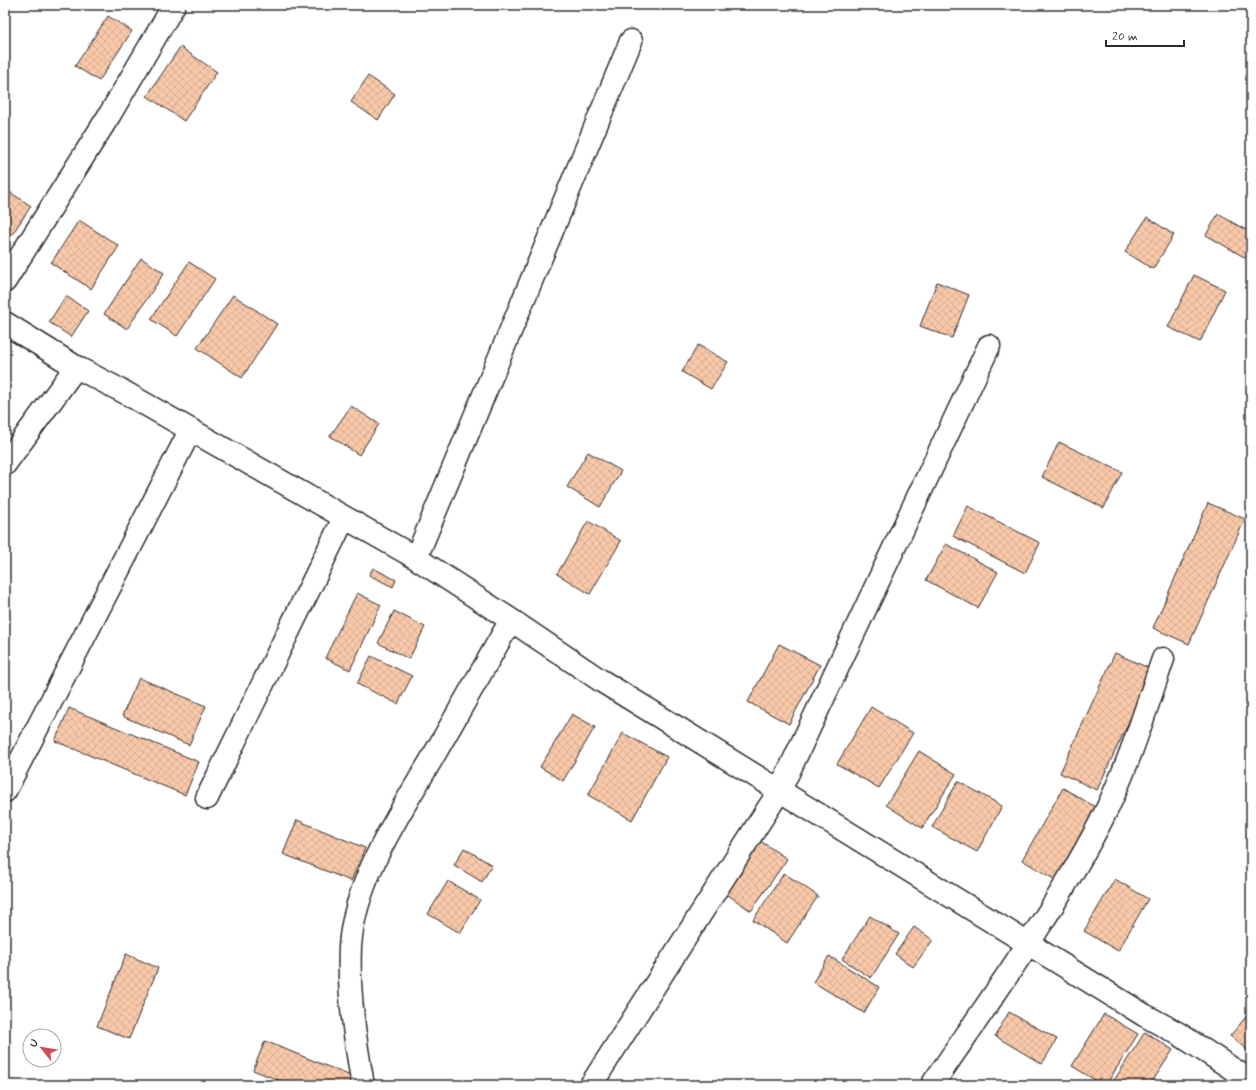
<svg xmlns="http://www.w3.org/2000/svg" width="1256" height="1090" viewBox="0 0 1256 1090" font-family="Mynerve,sans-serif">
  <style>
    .building { fill: url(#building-cross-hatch); stroke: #2b2b2b }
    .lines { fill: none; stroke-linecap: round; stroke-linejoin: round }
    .street-casing { stroke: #2b2b2b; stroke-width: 25 }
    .street { stroke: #fff; stroke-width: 22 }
  </style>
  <defs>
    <pattern id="building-cross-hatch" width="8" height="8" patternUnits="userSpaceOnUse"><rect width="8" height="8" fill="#f9c9a9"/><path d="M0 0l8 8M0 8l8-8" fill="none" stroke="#d6ad92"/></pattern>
  </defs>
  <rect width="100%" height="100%" fill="#fff"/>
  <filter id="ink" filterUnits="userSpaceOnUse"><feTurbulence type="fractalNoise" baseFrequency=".025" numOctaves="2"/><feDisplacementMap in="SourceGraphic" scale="8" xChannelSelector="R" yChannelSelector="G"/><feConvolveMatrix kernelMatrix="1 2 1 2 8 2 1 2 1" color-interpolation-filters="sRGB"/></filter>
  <g filter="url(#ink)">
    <!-- building -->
    <path class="building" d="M 108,16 L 132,31 L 99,81 L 75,66 Z
      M 180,47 L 217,72 L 184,121 L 147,96 Z
      M 368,76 L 395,94 L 378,120 L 351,102 Z
      M 5,189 L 31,206 L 5,245 Z
      M 1218,214 L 1251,233 L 1251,261 L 1206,235 Z
      M 1147,217 L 1174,235 L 1153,269 L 1125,252 Z
      M 79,220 L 119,246 L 91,289 L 51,263 Z
      M 141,258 L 164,273 L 127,329 L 104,314 Z
      M 189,262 L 215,279 L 177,336 L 151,319 Z
      M 1194,275 L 1225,290 L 1200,342 L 1168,327 Z
      M 937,282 L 969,295 L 952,338 L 920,326 Z
      M 233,295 L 277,324 L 242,378 L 197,348 Z
      M 66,296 L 88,311 L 71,337 L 49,322 Z
      M 698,345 L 728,362 L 711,389 L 682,372 Z
      M 351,406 L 379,424 L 359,455 L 330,436 Z
      M 1059,442 L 1122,472 L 1104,508 L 1042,477 Z
      M 588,452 L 621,471 L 600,507 L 567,487 Z
      M 1208,503 L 1245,519 L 1189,644 L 1153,628 Z
      M 968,506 L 1040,543 L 1025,573 L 953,536 Z
      M 588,521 L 621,541 L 590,594 L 557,574 Z
      M 946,544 L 998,572 L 978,608 L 926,580 Z
      M 373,568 L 396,580 L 393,587 L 369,575 Z
      M 357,593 L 381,605 L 350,670 L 325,658 Z
      M 394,611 L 425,627 L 409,659 L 378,643 Z
      M 779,644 L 820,665 L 789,724 L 748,702 Z
      M 1115,653 L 1153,670 L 1097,790 L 1060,773 Z
      M 371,656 L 412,676 L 398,704 L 357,684 Z
      M 139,678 L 206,706 L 189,745 L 122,716 Z
      M 871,707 L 913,733 L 879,788 L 837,764 Z
      M 69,708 L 199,762 L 185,795 L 55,741 Z
      M 572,714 L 595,727 L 563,781 L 540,767 Z
      M 623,733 L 667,757 L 632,820 L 588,795 Z
      M 919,751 L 956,774 L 922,828 L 886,805 Z
      M 958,781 L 1002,806 L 977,852 L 932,827 Z
      M 1063,788 L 1101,810 L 1059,882 L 1022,860 Z
      M 297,820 L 365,848 L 351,881 L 283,854 Z
      M 759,840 L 787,859 L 751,911 L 724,892 Z
      M 464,848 L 492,865 L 482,882 L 454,865 Z
      M 784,873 L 818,896 L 787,943 L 753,920 Z
      M 1115,879 L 1148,899 L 1118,951 L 1084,931 Z
      M 448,881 L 480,900 L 460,933 L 428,914 Z
      M 870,916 L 899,934 L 871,978 L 842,959 Z
      M 914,927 L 933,940 L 913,967 L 895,954 Z
      M 126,954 L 158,968 L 129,1039 L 97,1026 Z
      M 829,956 L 879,987 L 864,1013 L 813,982 Z
      M 1251,1011 L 1251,1053 L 1230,1036 Z
      M 1009,1012 L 1057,1039 L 1042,1064 L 995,1036 Z
      M 1104,1014 L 1138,1034 L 1106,1085 L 1103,1085 L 1072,1066 Z
      M 1145,1032 L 1173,1050 L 1150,1085 L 1111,1085 Z
      M 265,1041 L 356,1078 L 353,1085 L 291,1085 L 253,1070 Z"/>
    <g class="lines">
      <defs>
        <path id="street" d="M 5,281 L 110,114 L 174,5
          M 5,323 L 76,367 L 124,392 L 416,558 L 511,620 L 600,680 L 1144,1015 L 1179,1034 L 1251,1081
          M 5,464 L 76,367
          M 416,558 L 631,41
          M 5,791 L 190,431
          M 207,798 L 344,518
          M 363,1085 C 355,1040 348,993 350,947 C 354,882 398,816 430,762 C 457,714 484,667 511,620
          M 591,1085 L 780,790 L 989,346
          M 932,1085 C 990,1000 1052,915 1100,823 C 1127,771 1144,714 1163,659"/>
      </defs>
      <!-- street casing -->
      <use href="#street" class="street-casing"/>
      <!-- street -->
      <use href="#street" class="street"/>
    </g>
  </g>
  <!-- margin -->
  <rect width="1256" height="1090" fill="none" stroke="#fff" stroke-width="20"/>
  <rect x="10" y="10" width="1236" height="1070" fill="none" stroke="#2b2b2b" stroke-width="1.5" filter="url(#ink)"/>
  <!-- north arrow -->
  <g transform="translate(42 1048) rotate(301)"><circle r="19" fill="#ffffff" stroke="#aaaaaa"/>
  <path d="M0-3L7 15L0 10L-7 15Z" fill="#d1495b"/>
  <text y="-6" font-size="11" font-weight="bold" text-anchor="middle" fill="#2b2b2b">U</text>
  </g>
  <!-- scale -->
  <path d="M1106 40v6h78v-6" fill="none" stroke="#2b2b2b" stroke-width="2"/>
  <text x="1112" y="40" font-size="12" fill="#2b2b2b" stroke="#ffffff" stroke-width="3" paint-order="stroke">20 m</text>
</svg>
